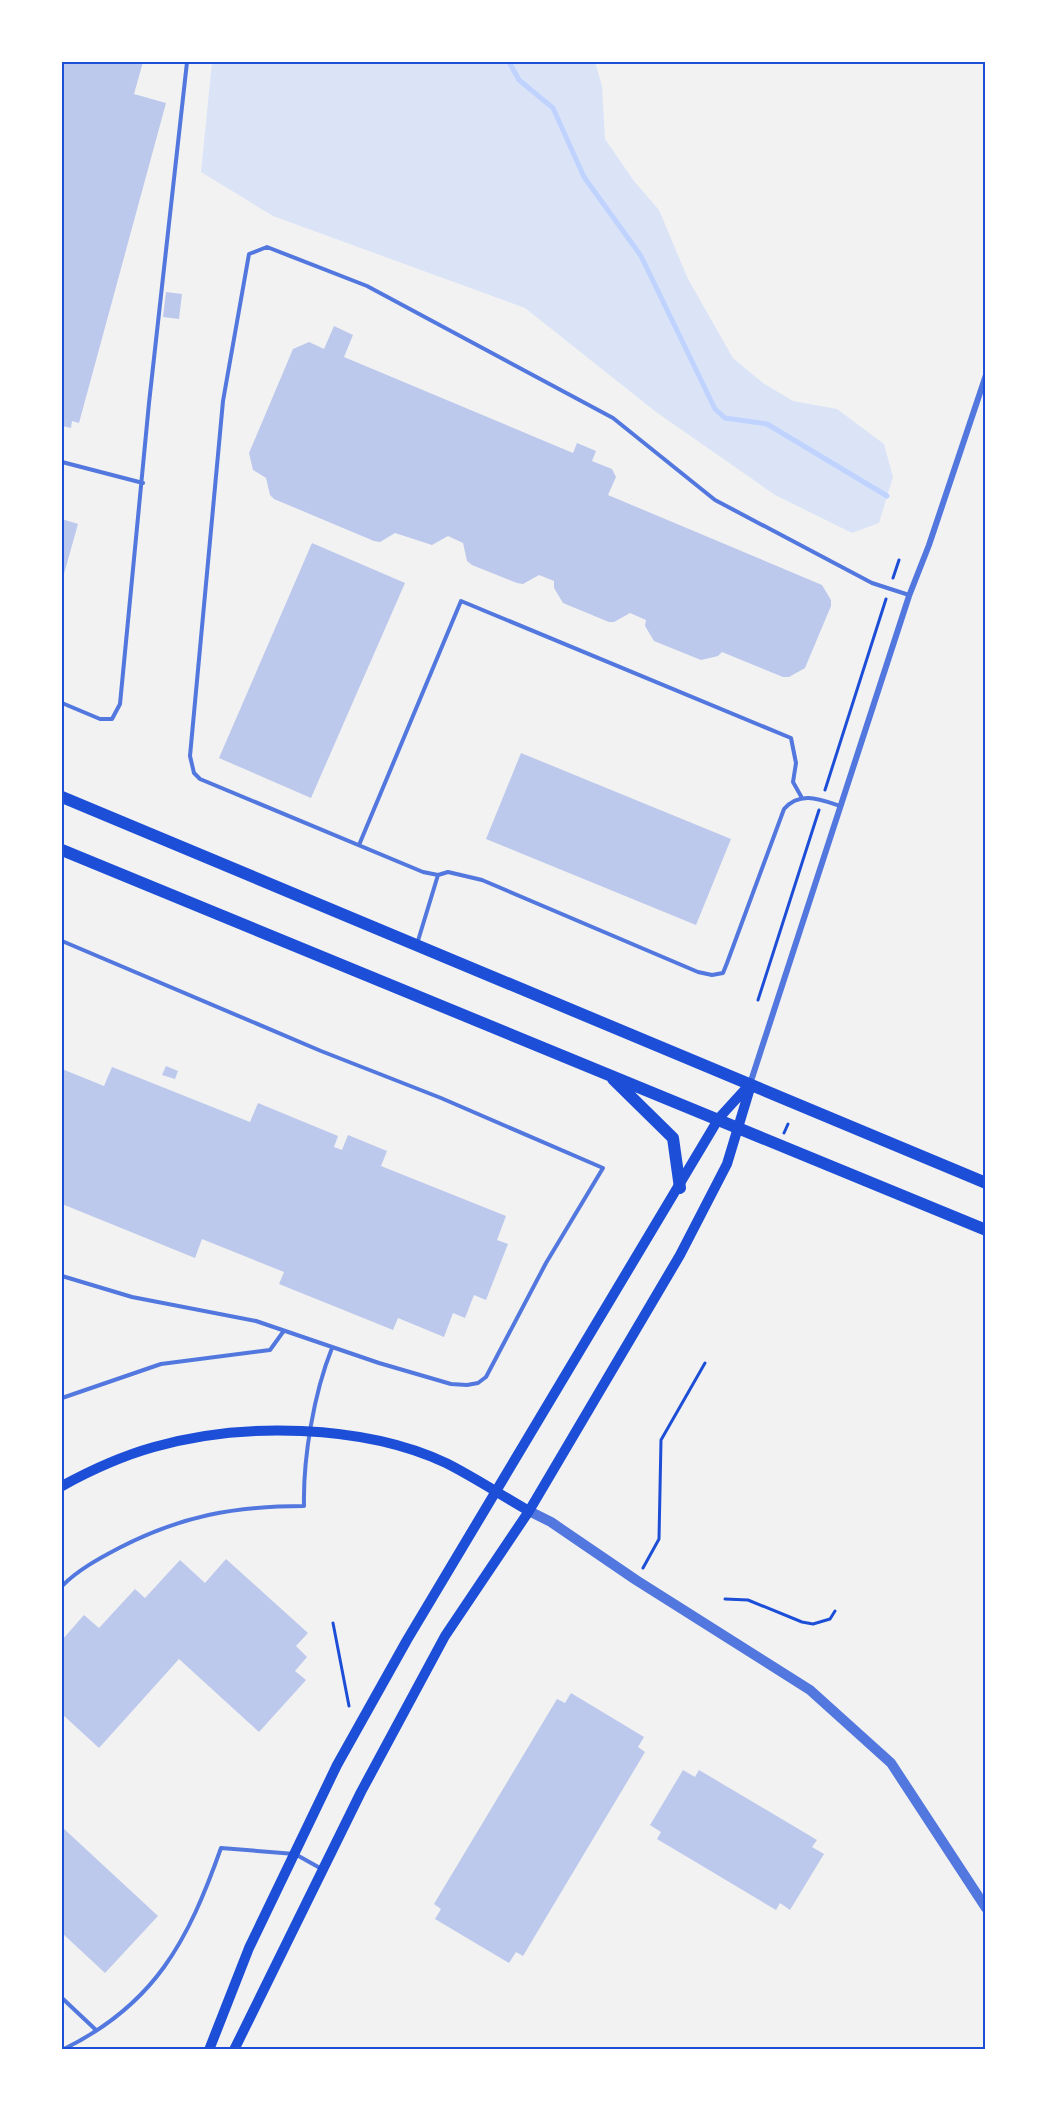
<svg xmlns="http://www.w3.org/2000/svg" width="1047" height="2111" viewBox="0 0 1047 2111" font-family="'Libre Baskerville',serif">
  <style>
    .green { fill: #dbe4f7 }
    .lines { fill: none; stroke-linecap: round; stroke-linejoin: round }
    .stream { stroke: #bfd3fe; stroke-width: 5 }
    .building { fill: #bdc9ec }
    .path { stroke: #1d4ed8; stroke-width: 3 }
    .service { stroke: #5277de; stroke-width: 4 }
    .minor { stroke: #5277de; stroke-width: 6 }
    .tertiary { stroke: #5277de; stroke-width: 10 }
    .secondary { stroke: #1d4ed8; stroke-width: 10 }
    .primary { stroke: #1d4ed8; stroke-width: 12 }
    .neatline { fill: none; stroke: #1d4ed8; stroke-width: 2 }
  </style>
  <rect width="100%" height="100%" fill="#f2f2f2"/>
  <!-- green -->
  <path class="green" d="M 212,62 L 595,62 L 602,86 L 605,139 L 634,181 L 659,210 L 688,279 L 733,358 L 763,383 L 793,401 L 837,409 L 884,444 L 893,477 L 879,523 L 852,533 L 775,495 L 656,412 L 525,308 L 273,216 L 201,172 Z"/>
  <g class="lines">
    <!-- stream -->
    <path class="stream" d="M 509,62 L 519,80 L 553,108 L 584,177 L 641,256 L 715,409 L 725,418 L 767,424 L 887,496"/>
  </g>
  <!-- building -->
  <path class="building" d="M 62,62 L 143,62 L 134,94 L 166,103 L 79,423 L 72,421 L 71,428 L 62,426 Z
    M 166,292 L 182,294 L 179,319 L 163,317 Z
    M 334,326 L 353,335 L 344,357 L 573,453 L 577,443 L 596,451 L 592,461 L 612,469 L 616,477 L 608,495 L 822,585 L 831,600 L 831,606 L 805,668 L 789,677 L 783,677 L 722,652 L 718,656 L 701,660 L 654,641 L 645,626 L 646,620 L 630,613 L 614,622 L 609,622 L 563,603 L 554,588 L 554,581 L 539,575 L 523,584 L 517,583 L 472,565 L 467,561 L 463,543 L 448,536 L 432,545 L 395,533 L 380,542 L 374,541 L 274,499 L 270,495 L 266,478 L 253,470 L 249,453 L 293,349 L 309,342 L 324,349 Z
    M 62,519 L 78,524 L 62,581 Z
    M 312,543 L 405,583 L 311,798 L 219,758 Z
    M 521,753 L 731,839 L 696,925 L 486,839 Z
    M 166,1066 L 178,1071 L 175,1079 L 162,1075 Z
    M 112,1067 L 250,1122 L 258,1103 L 338,1136 L 334,1147 L 342,1150 L 348,1135 L 387,1151 L 381,1166 L 506,1216 L 497,1240 L 508,1244 L 486,1300 L 474,1295 L 465,1318 L 453,1313 L 444,1337 L 398,1318 L 393,1330 L 279,1284 L 284,1272 L 202,1239 L 195,1258 L 62,1204 L 62,1069 L 104,1086 Z
    M 226,1559 L 308,1633 L 296,1646 L 307,1657 L 295,1671 L 306,1680 L 259,1732 L 179,1659 L 99,1748 L 62,1714 L 62,1640 L 84,1615 L 99,1628 L 135,1589 L 145,1598 L 180,1560 L 205,1583 Z
    M 571,1693 L 644,1737 L 638,1747 L 645,1752 L 523,1956 L 516,1952 L 509,1963 L 435,1919 L 441,1909 L 434,1904 L 557,1699 L 565,1703 Z
    M 683,1770 L 695,1777 L 699,1770 L 817,1840 L 812,1847 L 824,1854 L 790,1910 L 780,1903 L 776,1910 L 657,1839 L 661,1832 L 650,1825 Z
    M 62,1827 L 158,1916 L 105,1973 L 62,1933 Z"/>
  <g class="lines">
    <!-- path -->
    <path class="path" d="M 893,578 L 899,560
      M 825,790 L 886,599
      M 758,1000 L 819,810
      M 784,1133 L 788,1124
      M 643,1568 L 659,1539 L 661,1440 L 705,1363
      M 725,1599 L 748,1600 L 802,1622 L 813,1624 L 830,1619 L 835,1611
      M 333,1623 L 349,1706"/>
    <!-- service -->
    <path class="service" d="M 62,462 L 143,483
      M 62,703 L 100,719 L 112,719 L 120,704 L 149,403 L 187,62
      M 840,806 C 819,799 800,791 784,809 L 727,963 L 723,973 L 712,975 L 698,972 L 482,880 L 448,872 L 438,875 L 423,872 L 200,779 L 194,773 L 190,756 L 223,401 L 249,254 L 267,247 L 367,286 L 613,418 L 715,500 L 872,583 L 909,595
      M 359,845 L 461,601 L 791,738 L 796,763 L 793,782 L 802,798
      M 62,941 L 321,1051 L 441,1098 L 603,1168 L 546,1263 L 486,1377 L 478,1383 L 467,1385 L 451,1384 L 379,1363 L 256,1321 L 132,1297 L 62,1276
      M 417,944 L 438,875
      M 62,1398 L 161,1364 L 270,1350 L 283,1332
      M 62,1586 C 78,1570 98,1559 119,1548 C 181,1516 234,1506 304,1506 C 303,1457 314,1393 332,1348
      M 62,1998 L 96,2030
      M 62,2050 C 155,2005 188,1941 221,1848 L 295,1854 L 320,1868"/>
    <!-- minor -->
    <path class="minor" d="M 750,1084 L 909,596 L 929,545 L 986,375"/>
    <!-- tertiary -->
    <path class="tertiary" d="M 529,1511 L 551,1522 L 636,1580 L 810,1690 L 891,1763 L 986,1908"/>
    <!-- secondary -->
    <path class="secondary" d="M 62,1486 C 91,1470 122,1456 154,1447 C 241,1422 363,1424 446,1463 C 474,1477 501,1495 529,1511
      M 209,2050 L 249,1948 L 337,1765 L 407,1640 L 719,1118 L 750,1084
      M 234,2050 L 361,1792 L 445,1636 L 529,1511 L 680,1255 L 727,1164 L 750,1088"/>
    <!-- primary -->
    <path class="primary" d="M 62,797 L 986,1183
      M 62,850 C 369,978 678,1102 986,1230
      M 613,1079 L 673,1138 L 680,1188"/>
  </g>
  <!-- border -->
  <rect width="1047" height="2111" fill="none" stroke="#ffffff" stroke-width="126"/>
  <rect x="63" y="63" width="921" height="1985" class="neatline"/>
</svg>
